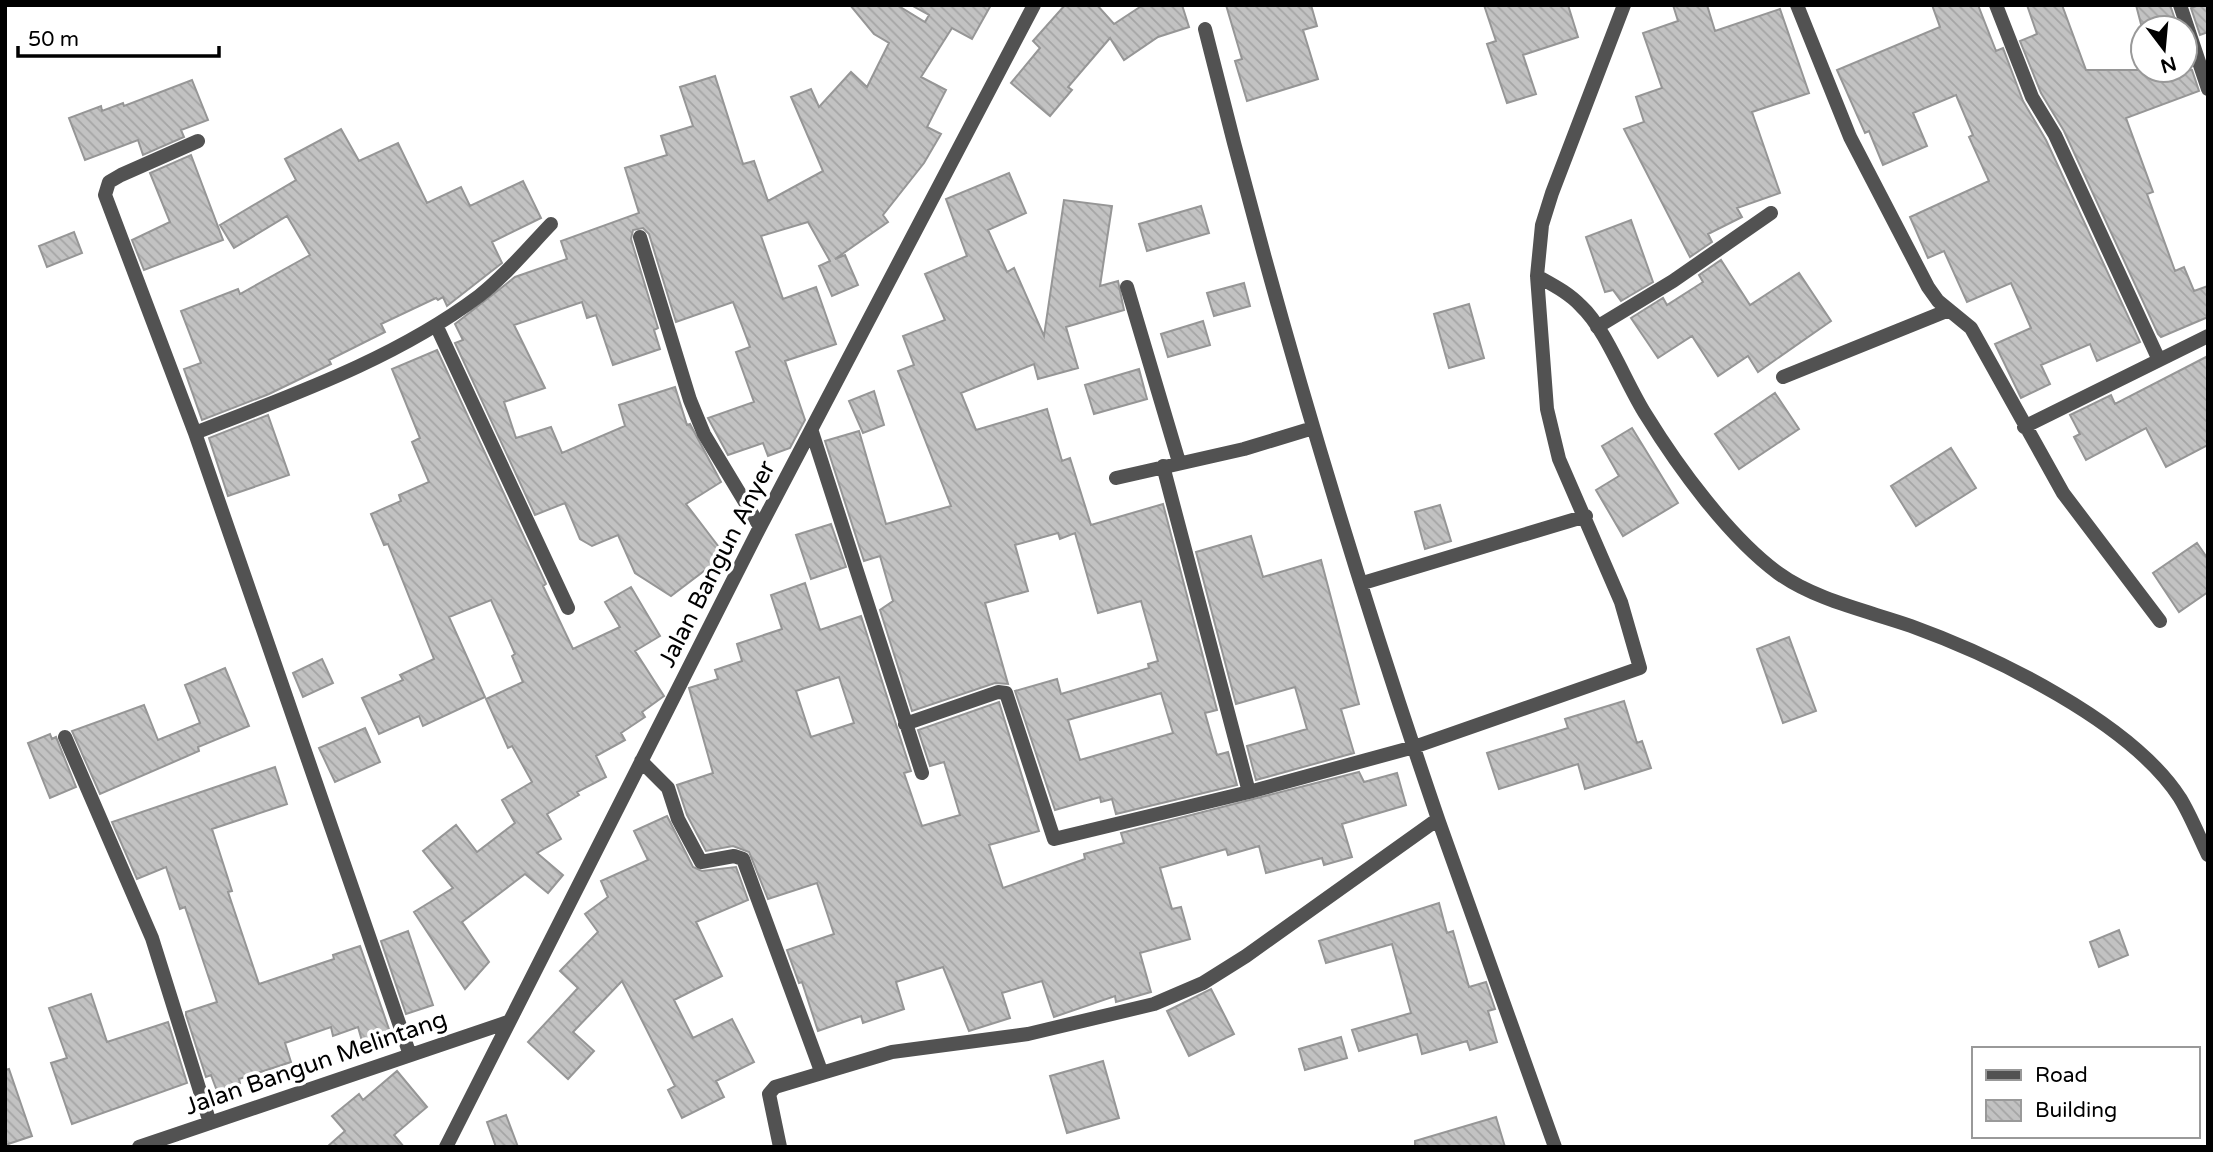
<svg xmlns="http://www.w3.org/2000/svg" width="2213" height="1152" viewBox="0 0 2213 1152" font-family="'Varela Round',sans-serif">
  <style>
    .building { fill: url(#building-back-hatch); stroke: #969696; stroke-width: 2; fill-rule: evenodd }
    .lines { fill: none; stroke-linecap: round; stroke-linejoin: round }
    .minor { stroke: #525252; stroke-width: 14 }
    .labels { text-anchor: middle; dominant-baseline: central; stroke-width: 7; stroke-linejoin: round; paint-order: stroke }
    .street-label { font-size: 24px; fill: #000; stroke: #fff }
  </style>
  <defs>
    <pattern id="building-back-hatch" width="6" height="6" patternUnits="userSpaceOnUse" patternTransform="scale(1.75)"><rect width="6" height="6" fill="#c2c2c2"/><path d="M-1 5l2 2M0 0l6 6M5-1l2 2" fill="none" stroke="#a5a5a5"/></pattern>
  </defs>
  <rect width="100%" height="100%" fill="#fff"/>
  <!-- building -->
  <path class="building" d="M 850,5 L 897,5 L 925,22 L 929,15 L 911,5 L 991,5 L 972,39 L 952,28 L 921,77 L 946,90 L 927,127 L 941,134 L 924,163 L 883,215 L 888,222 L 835,259 L 845,255 L 858,285 L 832,296 L 819,266 L 830,261 L 808,222 L 761,236 L 783,299 L 816,287 L 836,344 L 785,361 L 805,420 L 790,448 L 768,456 L 763,443 L 728,455 L 708,418 L 754,402 L 736,352 L 750,347 L 733,302 L 676,322 L 649,234 L 643,228 L 633,230 L 631,239 L 658,328 L 654,330 L 660,349 L 613,365 L 596,315 L 587,318 L 582,302 L 514,325 L 545,388 L 504,402 L 516,438 L 551,427 L 562,453 L 625,426 L 619,405 L 675,387 L 687,425 L 690,424 L 721,482 L 686,504 L 725,555 L 671,596 L 635,573 L 618,535 L 592,546 L 580,539 L 565,503 L 535,515 L 455,343 L 463,340 L 455,324 L 515,277 L 567,259 L 561,241 L 639,213 L 625,168 L 667,155 L 661,136 L 693,126 L 680,87 L 715,76 L 743,164 L 754,161 L 768,201 L 823,171 L 791,97 L 811,89 L 819,107 L 851,72 L 867,87 L 889,43 L 874,34 Z
    M 1065,5 L 1097,5 L 1114,24 L 1143,5 L 1182,5 L 1189,27 L 1158,37 L 1124,60 L 1110,38 L 1068,87 L 1072,90 L 1050,116 L 1011,83 L 1040,48 L 1033,41 Z
    M 1226,5 L 1311,5 L 1317,26 L 1303,30 L 1318,79 L 1247,101 L 1235,61 L 1242,59 Z
    M 1484,5 L 1568,5 L 1578,37 L 1523,55 L 1536,94 L 1507,103 L 1487,44 L 1496,41 Z
    M 1673,5 L 1707,5 L 1715,31 L 1780,9 L 1809,93 L 1752,112 L 1780,193 L 1737,208 L 1742,217 L 1708,234 L 1712,242 L 1690,257 L 1624,129 L 1644,122 L 1636,97 L 1662,88 L 1643,33 L 1678,21 Z
    M 1932,5 L 1978,5 L 1996,51 L 2003,48 L 2023,101 L 2046,140 L 2140,342 L 2097,361 L 2090,344 L 2041,365 L 2050,384 L 2021,398 L 1995,344 L 2031,328 L 2011,283 L 1967,302 L 1944,251 L 1928,258 L 1910,217 L 1989,181 L 1969,137 L 1973,135 L 1956,95 L 1913,113 L 1927,146 L 1883,165 L 1869,131 L 1865,133 L 1837,70 L 1940,27 Z
    M 2027,5 L 2062,5 L 2086,70 L 2192,70 L 2199,91 L 2126,118 L 2153,192 L 2147,194 L 2175,271 L 2184,267 L 2194,291 L 2208,286 L 2208,317 L 2161,337 L 2158,334 L 2064,131 L 2041,93 L 2020,41 L 2037,34 Z
    M 2136,5 L 2170,5 L 2178,28 L 2142,28 Z
    M 2199,5 L 2208,5 L 2208,32 L 2200,35 L 2191,8 Z
    M 192,80 L 208,120 L 181,130 L 184,137 L 143,155 L 138,140 L 85,160 L 69,118 L 101,106 L 102,111 L 123,103 L 124,106 Z
    M 341,129 L 359,161 L 398,143 L 427,203 L 461,187 L 470,206 L 523,181 L 541,218 L 492,242 L 502,263 L 447,306 L 443,297 L 438,300 L 436,298 L 381,324 L 385,332 L 329,360 L 331,364 L 269,394 L 202,420 L 184,369 L 201,363 L 181,311 L 238,289 L 240,294 L 310,255 L 287,216 L 234,248 L 220,225 L 296,180 L 285,159 Z
    M 191,155 L 223,240 L 144,270 L 132,240 L 170,222 L 150,173 Z
    M 1009,173 L 1026,213 L 988,230 L 1007,272 L 1014,268 L 1044,336 L 1064,200 L 1112,206 L 1100,286 L 1118,281 L 1124,310 L 1066,327 L 1078,368 L 1038,379 L 1034,364 L 961,393 L 976,430 L 1047,409 L 1062,461 L 1070,458 L 1091,525 L 1163,504 L 1217,710 L 1205,713 L 1217,755 L 1228,752 L 1237,785 L 1116,814 L 1112,799 L 1101,802 L 1100,797 L 1055,810 L 1015,691 L 1057,679 L 1061,694 L 1149,668 L 1148,664 L 1158,661 L 1141,601 L 1098,613 L 1075,533 L 1060,539 L 1058,533 L 1015,545 L 1028,591 L 985,603 L 1008,684 L 995,683 L 912,711 L 880,610 L 893,601 L 880,556 L 864,561 L 825,441 L 859,431 L 886,524 L 951,506 L 898,371 L 914,365 L 903,336 L 945,320 L 925,274 L 967,256 L 946,199 ZM 1161,693 L 1173,733 L 1080,760 L 1068,720 Z
    M 1201,206 L 1209,233 L 1147,251 L 1139,224 Z
    M 1631,220 L 1653,282 L 1621,301 L 1613,290 L 1605,292 L 1586,237 Z
    M 74,232 L 82,253 L 47,267 L 39,246 Z
    M 1721,260 L 1750,305 L 1799,273 L 1831,321 L 1758,372 L 1748,356 L 1718,376 L 1692,336 L 1658,358 L 1631,318 L 1663,298 L 1667,305 L 1703,282 L 1699,275 Z
    M 1244,283 L 1250,306 L 1214,316 L 1207,293 Z
    M 1469,304 L 1484,358 L 1449,368 L 1434,314 Z
    M 1203,321 L 1210,345 L 1168,357 L 1161,334 Z
    M 437,350 L 546,584 L 543,586 L 573,649 L 620,627 L 605,602 L 631,587 L 660,636 L 635,651 L 664,696 L 642,712 L 645,717 L 621,733 L 625,740 L 596,756 L 606,777 L 577,792 L 579,795 L 547,814 L 561,839 L 537,853 L 563,875 L 548,893 L 525,874 L 462,922 L 489,962 L 465,989 L 414,912 L 453,888 L 423,851 L 456,825 L 477,852 L 515,823 L 502,800 L 532,782 L 512,746 L 508,748 L 486,699 L 523,682 L 512,656 L 515,654 L 491,600 L 449,617 L 485,697 L 423,726 L 419,716 L 379,734 L 362,698 L 403,680 L 400,675 L 434,659 L 388,544 L 384,545 L 371,514 L 401,501 L 399,495 L 429,482 L 412,442 L 420,438 L 392,369 Z
    M 2208,356 L 2208,445 L 2166,467 L 2146,428 L 2086,460 L 2074,437 L 2080,434 L 2070,415 L 2111,395 L 2115,404 Z
    M 1139,369 L 1147,399 L 1094,414 L 1085,385 Z
    M 874,391 L 884,425 L 863,433 L 849,401 Z
    M 1775,393 L 1799,429 L 1739,469 L 1715,434 Z
    M 268,415 L 289,475 L 228,496 L 209,438 Z
    M 1632,428 L 1678,503 L 1623,536 L 1596,490 L 1619,476 L 1602,446 Z
    M 1951,448 L 1976,488 L 1916,526 L 1891,486 Z
    M 1440,505 L 1451,541 L 1425,549 L 1415,512 Z
    M 831,524 L 846,567 L 811,579 L 796,535 Z
    M 1251,536 L 1263,577 L 1321,560 L 1359,704 L 1341,709 L 1354,753 L 1256,780 L 1247,746 L 1307,729 L 1295,687 L 1236,704 L 1196,552 Z
    M 2197,543 L 2208,559 L 2208,592 L 2179,612 L 2153,573 Z
    M 805,583 L 820,630 L 861,616 L 911,771 L 904,773 L 922,826 L 960,815 L 944,762 L 930,766 L 918,730 L 999,702 L 1039,831 L 989,845 L 1003,888 L 1085,859 L 1084,854 L 1124,843 L 1121,833 L 1359,772 L 1364,782 L 1397,773 L 1406,805 L 1342,824 L 1352,857 L 1324,865 L 1322,858 L 1266,873 L 1259,846 L 1228,855 L 1226,849 L 1160,868 L 1172,909 L 1181,907 L 1190,939 L 1140,953 L 1151,992 L 1116,1002 L 1115,996 L 1054,1017 L 1042,981 L 1002,993 L 1010,1018 L 969,1031 L 943,967 L 896,982 L 904,1009 L 863,1023 L 861,1016 L 818,1031 L 802,982 L 799,983 L 787,950 L 834,934 L 817,883 L 768,899 L 749,852 L 733,846 L 706,851 L 687,815 L 677,785 L 713,773 L 689,688 L 718,679 L 715,670 L 742,661 L 737,644 L 782,629 L 771,595 ZM 839,677 L 854,723 L 811,737 L 796,691 Z
    M 1789,637 L 1816,711 L 1783,723 L 1757,649 Z
    M 322,659 L 333,683 L 303,697 L 293,673 Z
    M 225,668 L 249,726 L 198,747 L 199,751 L 100,794 L 72,731 L 144,705 L 158,740 L 200,723 L 185,685 Z
    M 1624,701 L 1637,743 L 1642,741 L 1651,768 L 1585,789 L 1578,764 L 1499,789 L 1487,753 L 1568,728 L 1565,719 Z
    M 365,728 L 380,762 L 335,782 L 319,748 Z
    M 50,734 L 52,739 L 56,737 L 76,787 L 50,798 L 28,743 Z
    M 275,767 L 287,804 L 212,829 L 232,891 L 228,892 L 259,984 L 334,959 L 333,955 L 360,946 L 390,1032 L 362,1041 L 358,1027 L 333,1036 L 331,1027 L 285,1043 L 291,1062 L 239,1079 L 240,1083 L 217,1091 L 211,1075 L 206,1077 L 186,1015 L 186,1012 L 217,1002 L 185,907 L 180,909 L 166,867 L 137,879 L 112,822 Z
    M 667,816 L 693,867 L 702,871 L 736,867 L 748,900 L 696,922 L 722,976 L 674,1000 L 693,1038 L 732,1019 L 754,1062 L 716,1081 L 724,1097 L 682,1118 L 668,1090 L 675,1086 L 622,981 L 573,1032 L 594,1051 L 568,1079 L 528,1042 L 578,988 L 560,971 L 598,932 L 585,914 L 608,897 L 601,881 L 648,860 L 634,831 Z
    M 1439,903 L 1447,933 L 1453,931 L 1469,987 L 1486,982 L 1495,1009 L 1488,1011 L 1497,1042 L 1470,1050 L 1467,1041 L 1422,1054 L 1417,1034 L 1359,1051 L 1352,1030 L 1411,1013 L 1392,944 L 1326,963 L 1319,941 Z
    M 2119,930 L 2128,955 L 2099,967 L 2090,942 Z
    M 408,931 L 433,1005 L 406,1014 L 381,941 Z
    M 1211,989 L 1234,1034 L 1189,1056 L 1167,1011 Z
    M 91,994 L 107,1042 L 168,1022 L 187,1083 L 72,1124 L 51,1063 L 67,1058 L 49,1008 Z
    M 1341,1037 L 1347,1058 L 1305,1070 L 1299,1049 Z
    M 1103,1061 L 1119,1118 L 1067,1133 L 1050,1076 Z
    M 9,1069 L 32,1136 L 5,1145 L 5,1070 Z
    M 397,1071 L 427,1107 L 394,1135 L 404,1147 L 327,1147 L 345,1131 L 332,1116 L 359,1094 L 363,1100 Z
    M 506,1115 L 518,1147 L 496,1147 L 487,1122 Z
    M 1496,1117 L 1505,1147 L 1415,1147 L 1415,1141 Z"/>
  <g class="lines">
    <!-- minor -->
    <path class="minor" d="M 1797,5 L 1850,137 L 1928,287 L 1938,301 L 1971,328 L 2063,493 L 2160,621
      M 1996,5 L 2032,97 L 2055,135 L 2159,360
      M 2180,5 L 2208,89
      M 198,141 L 121,175 L 109,182 L 105,195 L 195,433 L 410,1055
      M 640,237 L 690,400 L 704,434 L 760,527
      M 1537,276 C 1553,285 1569,293 1581,306 C 1606,329 1626,384 1646,415 C 1678,467 1729,537 1778,573 C 1815,600 1868,611 1911,626 C 1994,656 2131,722 2180,798 C 2191,816 2199,837 2208,855
      M 1127,287 L 1179,462
      M 436,325 L 568,608
      M 1597,327 L 1673,281 L 1771,213
      M 1783,377 L 1949,310
      M 2024,427 L 2208,336
      M 812,432 L 922,773
      M 195,433 C 292,395 395,359 479,296 C 505,276 528,248 551,224
      M 1163,466 L 1249,792
      M 1116,478 L 1244,449 L 1313,428
      M 1363,583 L 1586,516
      M 905,724 L 998,692 L 1006,693 L 1054,839 L 1249,792 L 1414,747 L 1640,668 L 1621,602 L 1559,459 L 1547,409 L 1537,276 L 1542,225 L 1552,193 L 1624,5
      M 65,737 L 152,938 L 210,1123
      M 641,761 L 668,788 L 678,819 L 701,862 L 734,856 L 743,859 L 821,1071
      M 1438,819 L 1555,1147
      M 139,1147 L 508,1022
      M 446,1147 L 760,527 L 1034,5
      M 780,1147 L 769,1094 L 775,1087 L 892,1052 L 1028,1034 L 1154,1004 L 1203,983 L 1246,956 L 1438,819 C 1349,559 1271,295 1205,29"/>
  </g>
  <g class="labels">
    <!-- street labels -->
    <g class="street-label">
      <text transform="translate(717 564) rotate(-63)">Jalan Bangun Anyer</text>
      <text transform="translate(316 1063) rotate(-19)">Jalan Bangun Melintang</text>
    </g>
  </g>
  <!-- border -->
  <rect width="2213" height="1152" fill="none" stroke="#000000" stroke-width="14"/>
  <!-- legend -->
  <rect x="1972" y="1047" width="228" height="91" fill="#ffffff" stroke="#999999" stroke-width="2"/>
  <rect x="1986" y="1070" width="35" height="10" fill="#525252" stroke="#999999" stroke-width="2"/>
  <text x="2035" y="1082" font-size="21" fill="#000000">Road</text>
  <rect x="1986" y="1100" width="35" height="21" fill="url(#building-back-hatch)" stroke="#999999" stroke-width="2"/>
  <text x="2035" y="1117" font-size="21" fill="#000000">Building</text>
  <!-- north arrow -->
  <g transform="translate(2164 49) rotate(164)"><circle r="33" fill="#ffffff" stroke="#999999" stroke-width="2"/>
  <path d="M0-5L12 26L0 18L-12 26Z" fill="#000000"/>
  <text y="-10" font-size="19" font-weight="bold" text-anchor="middle" fill="#000000">N</text>
  </g>
  <!-- scale -->
  <path d="M18 46v10h201v-10" fill="none" stroke="#000000" stroke-width="3.5"/>
  <text x="28" y="46" font-size="21" fill="#000000" stroke="#ffffff" stroke-width="5" paint-order="stroke">50 m</text>
</svg>
